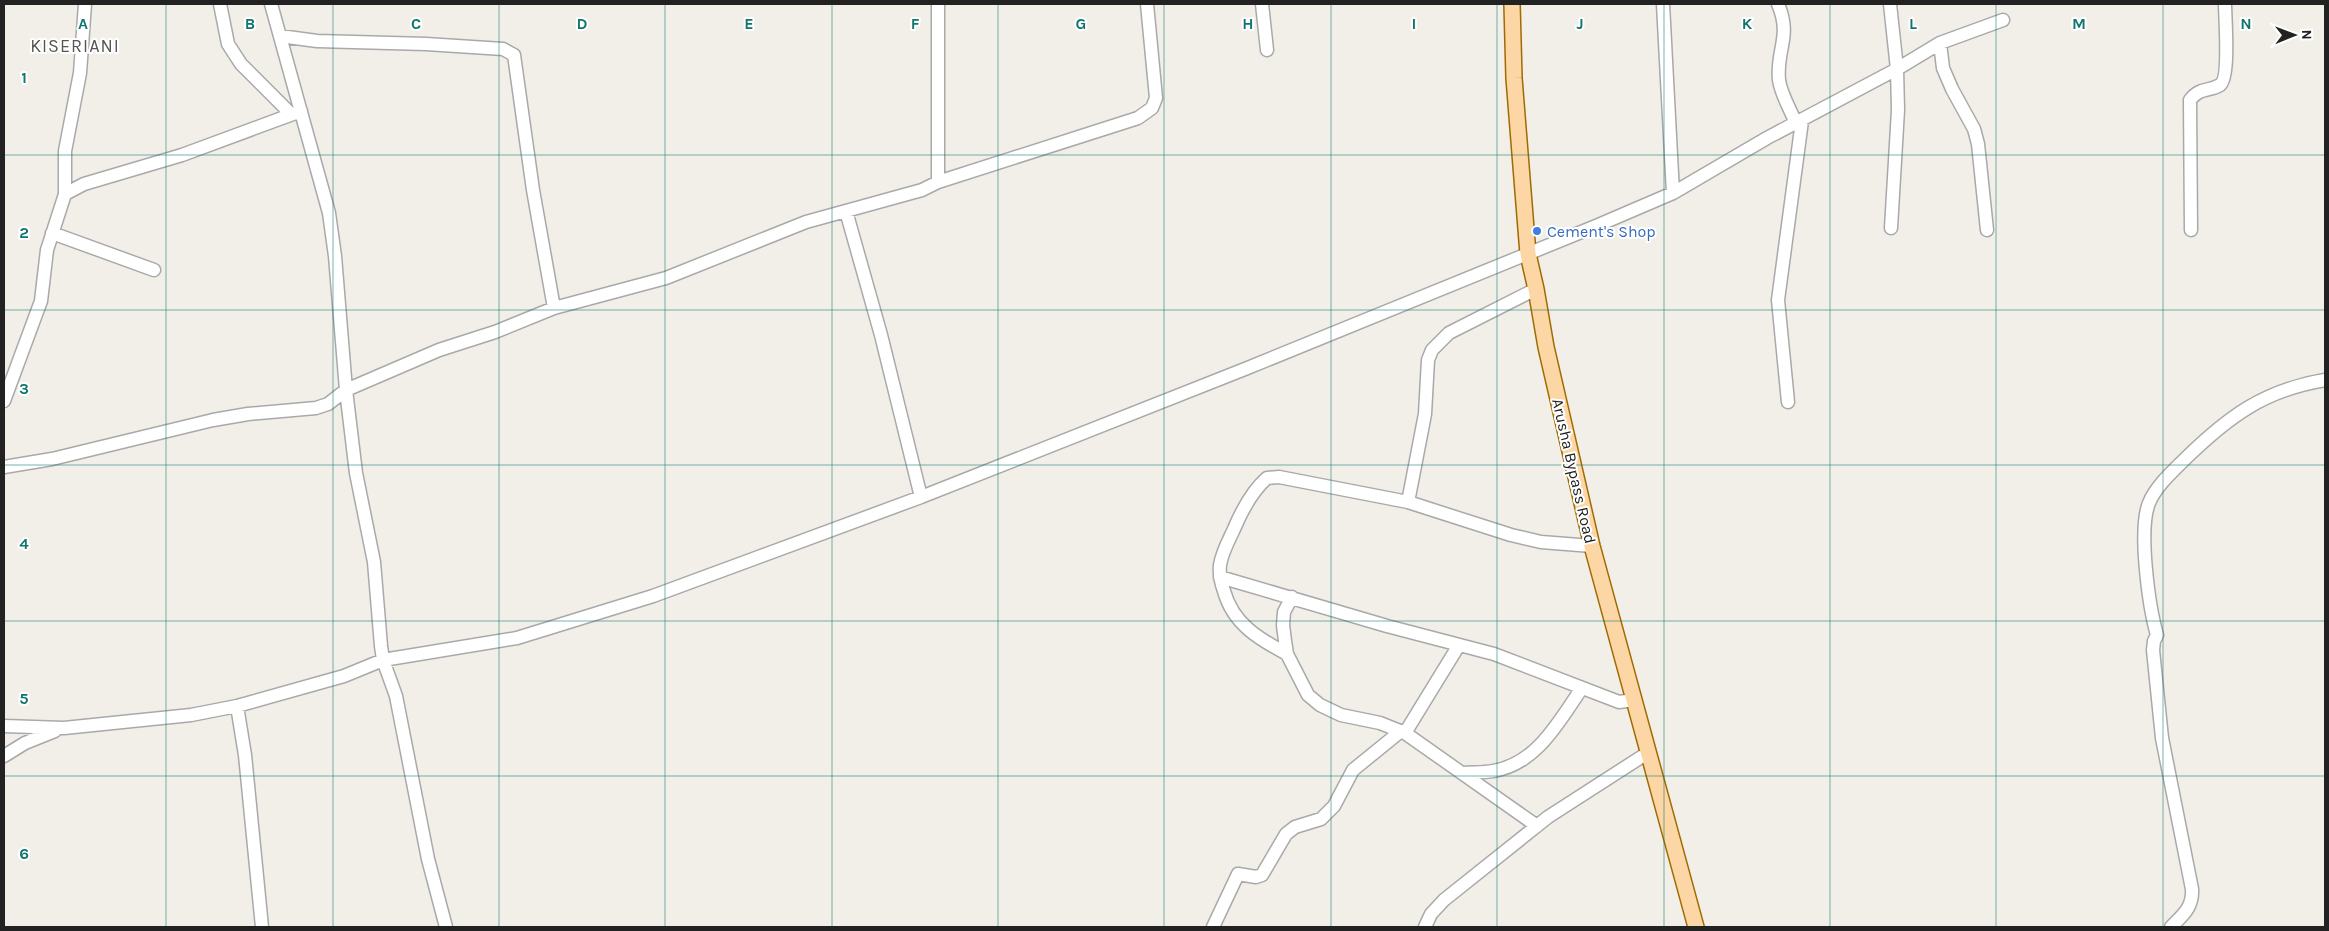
<svg xmlns="http://www.w3.org/2000/svg" width="2329" height="931" viewBox="0 0 2329 931" font-family="Karla,sans-serif">
  <style>
    .lines { fill: none; stroke-linecap: round; stroke-linejoin: round }
    .minor-casing { stroke: #a9a9a9; stroke-width: 15 }
    .major-casing { stroke: #a06b00; stroke-width: 18 }
    .minor { stroke: #fff; stroke-width: 12 }
    .major { stroke: #fcd6a4; stroke-width: 15 }
    .grid { fill: none; stroke: #0f766e; stroke-width: 1; stroke-opacity: 0.55 }
    .shop-dot { fill: #3f7fe0; stroke: #fff; stroke-width: 2 }
    .labels { text-anchor: middle; dominant-baseline: central; stroke-width: 4; stroke-linejoin: round; paint-order: stroke }
    .shop-label { font-size: 16px; fill: #366cbe; stroke: #fff; text-anchor: start }
    .street-label { font-size: 16px; fill: #222; stroke: #fff }
    .neighbourhood-label { font-size: 18px; letter-spacing: 1px; fill: #555; stroke: #fff }
    .grid-label { font-size: 16px; text-anchor: middle; font-weight: bold; fill: #0f766e; stroke: #fff; stroke-width: 4; stroke-linejoin: round; paint-order: stroke }
  </style>
  <rect width="100%" height="100%" fill="#f2efe9"/>
  <g class="lines">
    <defs>
      <path id="minor" d="M 220,4 L 228,44 L 241,64 L 291,114
        M 271,4 L 329,213 L 335,256 L 346,390 L 356,473 L 374,562 L 381,646 L 383,660 L 396,696 L 428,859 L 446,927
        M 1262,4 L 1267,50
        M 1663,4 L 1673,193
        M 1778,4 C 1792,37 1776,49 1779,80 C 1781,95 1791,110 1796,124
        M 1890,4 L 1897,69 L 1898,110 L 1891,228
        M 280,36 L 317,41 L 426,44 L 503,49 L 514,55 L 533,190 L 554,308
        M 1940,43 L 1943,68 L 1952,89 L 1974,129 L 1978,144 L 1987,230
        M 938,182 L 938,4
        M 65,194 L 65,151 L 80,73 L 85,4
        M 846,211 L 881,335 L 921,497
        M 2191,230 L 2190,100 C 2200,87 2208,92 2220,85 C 2230,78 2225,17 2225,4
        M 52,233 L 154,270
        M 4,401 L 41,301 L 47,250 L 65,194 L 84,184 L 182,155 L 301,111
        M 1788,402 L 1778,300 L 1802,121
        M 4,467 L 52,459 L 213,420 L 248,414 L 316,408 L 328,404 L 346,390 L 439,350 L 495,332 L 554,308 L 666,278 L 806,222 L 922,190 L 938,182 L 1138,118 L 1152,108 L 1156,98 L 1147,4
        M 1408,502 L 1425,414 L 1428,360 L 1432,350 L 1449,333 L 1536,289
        M 1220,577 L 1387,626 L 1494,654 L 1619,702 L 1634,700
        M 1292,597 L 1284,612 L 1283,625 L 1285,641 L 1287,654 L 1308,695 L 1320,705 L 1341,715 L 1380,723 L 1405,733 L 1537,826
        M 1287,654 C 1259,639 1233,624 1224,591 C 1221,583 1219,574 1220,565 C 1222,552 1229,540 1234,529 C 1242,510 1252,491 1267,478 L 1279,477 L 1408,502 L 1511,535 L 1541,542 L 1592,546
        M 237,706 L 245,755 L 262,927
        M 4,726 L 64,728 L 191,715 L 237,706 L 344,676 L 383,660 L 517,638 L 653,596 L 921,497 L 1245,369 L 1596,226 L 1673,193 L 1767,138 L 1897,69 L 1940,43 L 2003,20
        M 1405,733 L 1459,645
        M 4,756 L 25,743 L 55,731
        M 1462,773 C 1472,772 1483,773 1493,771 C 1537,764 1559,721 1582,688
        M 1213,927 L 1238,874 L 1256,877 L 1262,875 L 1286,834 L 1295,827 L 1321,819 L 1334,806 L 1353,770 L 1401,731
        M 1425,927 L 1431,914 L 1444,900 L 1548,817 L 1649,752
        M 2171,927 C 2184,914 2193,907 2192,889 L 2162,738 L 2153,650 L 2154,641 L 2157,635 C 2149,607 2138,530 2149,503 C 2156,486 2173,471 2185,459 C 2228,417 2264,390 2325,380"/>
      <path id="major" d="M 1512,4 L 1514,78 L 1528,254 L 1536,289 L 1546,347 L 1592,546 L 1696,927"/>
    </defs>
    <!-- minor casing -->
    <use href="#minor" class="minor-casing"/>
    <!-- major casing -->
    <use href="#major" class="major-casing"/>
    <!-- minor -->
    <use href="#minor" class="minor"/>
    <!-- major -->
    <use href="#major" class="major"/>
  </g>
  <!-- grid -->
  <path class="grid" d="M 166,4 L 166,927M 333,4 L 333,927M 499,4 L 499,927M 665,4 L 665,927M 832,4 L 832,927M 998,4 L 998,927M 1164,4 L 1164,927M 1331,4 L 1331,927M 1497,4 L 1497,927M 1664,4 L 1664,927M 1830,4 L 1830,927M 1996,4 L 1996,927M 2163,4 L 2163,927M 4,155 L 2325,155M 4,310 L 2325,310M 4,465 L 2325,465M 4,621 L 2325,621M 4,776 L 2325,776"/>
  <!-- markers -->
  <circle class="shop-dot" cx="1537" cy="231" r="5"/>
  <g class="labels">
    <!-- shop labels -->
    <g class="shop-label">
      <text x="1547" y="231">Cement's Shop</text>
    </g>
    <!-- street labels -->
    <g class="street-label">
      <text transform="translate(1574 471) rotate(77)">Arusha Bypass Road</text>
    </g>
    <!-- neighbourhood labels -->
    <g class="neighbourhood-label">
      <text x="75" y="46">KISERIANI</text>
    </g>
  </g>
  <g class="grid-label">
    <text x="83" y="29">A</text>
    <text x="250" y="29">B</text>
    <text x="416" y="29">C</text>
    <text x="582" y="29">D</text>
    <text x="749" y="29">E</text>
    <text x="915" y="29">F</text>
    <text x="1081" y="29">G</text>
    <text x="1248" y="29">H</text>
    <text x="1414" y="29">I</text>
    <text x="1580" y="29">J</text>
    <text x="1747" y="29">K</text>
    <text x="1913" y="29">L</text>
    <text x="2079" y="29">M</text>
    <text x="2246" y="29">N</text>
    <text x="24" y="83">1</text>
    <text x="24" y="238">2</text>
    <text x="24" y="394">3</text>
    <text x="24" y="549">4</text>
    <text x="24" y="704">5</text>
    <text x="24" y="859">6</text>
  </g>
  <!-- border -->
  <rect width="2329" height="931" fill="none" stroke="#222222" stroke-width="10"/>
  <!-- north arrow -->
  <g transform="translate(2294 35) rotate(89)" stroke="#ffffff" stroke-width="4" paint-order="stroke">
  <path d="M0-4L9 19L0 12L-9 19Z" fill="#222222"/>
  <text y="-8" font-size="14" font-weight="bold" text-anchor="middle" fill="#222222">N</text>
  </g>
</svg>
